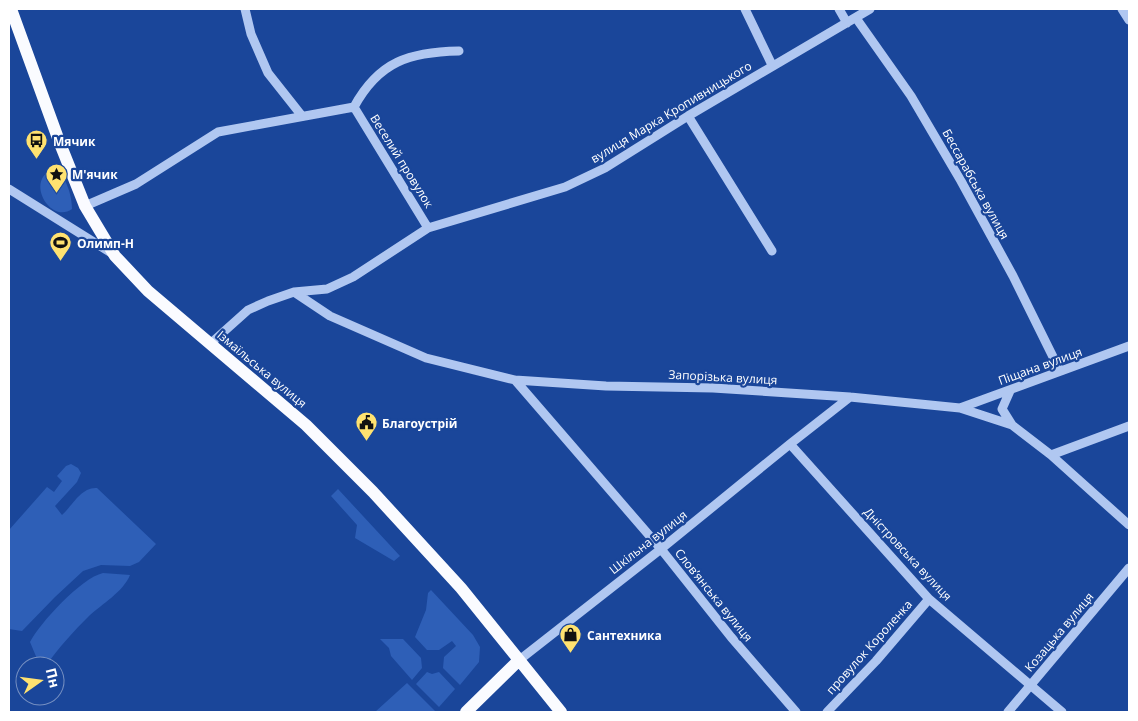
<svg xmlns="http://www.w3.org/2000/svg" width="1138" height="721" viewBox="0 0 1138 721" font-family="'Open Sans',sans-serif">
  <style>
    .green { fill: #2e5fb7 }
    .lines { fill: none; stroke-linecap: round; stroke-linejoin: round }
    .minor { stroke: #b0c7f1; stroke-width: 9 }
    .major { stroke: #fafbff; stroke-width: 12 }
    .labels { text-anchor: middle; dominant-baseline: central; stroke-width: 4.5; stroke-linejoin: round; paint-order: stroke }
    .street-label { font-size: 12px; fill: #fff; stroke: #1a469a }
    .poi-label { font-size: 12px; font-weight: bold; fill: #fff; stroke: #1a469a; text-anchor: start }
  </style>
  <rect width="100%" height="100%" fill="#1a469a"/>
  <!-- green -->
  <path class="green" d="M 55,169 C 66,176 72,195 72,209 C 50,225 23,178 55,169 Z
    M 71,464 L 78,468 L 81,473 L 77,482 L 55,506 L 62,515 C 73,505 81,487 97,488 L 156,544 L 139,562 L 130,566 L 101,565 L 83,571 L 55,597 L 22,631 L 9,629 L 9,530 L 47,487 L 54,492 L 62,481 L 57,476 L 66,466 Z
    M 338,489 L 400,556 L 394,561 L 355,538 L 357,525 L 331,496 Z
    M 103,573 L 130,575 C 123,592 102,604 89,616 C 74,631 58,648 46,666 L 40,666 L 30,642 C 40,623 81,578 103,573 Z
    M 431,590 L 473,635 L 480,647 L 479,662 L 460,685 L 443,668 L 444,657 L 456,646 L 452,641 L 439,650 L 427,650 L 415,637 L 426,610 L 428,593 Z
    M 380,639 L 403,639 L 421,658 L 422,668 L 412,680 L 391,656 L 389,648 Z
    M 427,672 L 432,674 L 439,672 L 455,689 L 439,707 L 416,684 Z
    M 407,683 L 435,711 L 433,712 L 375,712 Z"/>
  <g class="lines">
    <!-- minor -->
    <path class="minor" d="M 245,9 L 251,34 L 268,73 L 302,116
      M 745,9 L 772,65
      M 839,9 L 847,23
      M 1122,9 L 1129,20
      M 856,18 L 911,96 L 961,181 L 1013,276 L 1060,371
      M 354,107 C 379,61 410,52 459,51
      M 688,116 L 772,251
      M 9,189 L 113,254
      M 85,206 L 136,184 L 218,132 L 354,107 L 428,228
      M 294,292 L 330,316 L 426,358 L 515,380 L 606,386 L 713,388 L 850,397 L 960,408 L 1012,425 L 1051,455 L 1129,525
      M 210,344 L 248,310 L 268,301 L 294,292 L 327,289 L 353,277 L 428,228 L 565,187 L 605,168 L 688,116 L 870,9
      M 515,380 L 661,549 L 731,637 L 796,712
      M 1010,391 L 1002,409 L 1012,425
      M 960,408 L 1129,346
      M 790,444 L 929,599 L 1062,712
      M 1051,455 L 1129,426
      M 518,661 L 661,549 L 790,444 L 850,397
      M 827,712 L 876,661 L 929,599
      M 1008,712 L 1129,568"/>
    <!-- major -->
    <path class="major" d="M 11,9 L 59,141 L 85,206 L 115,256 L 148,291 L 306,425 L 373,492 L 461,588 L 561,712
      M 466,712 L 518,661"/>
  </g>
  <!-- icons -->
  <defs>
    <symbol id="bus-pin" viewBox="-11 -11 22 30"><path d="M0 17L-7.5 6A9.5 9.5 0 1 1 7.5 6Z" fill="#ffe270" stroke="#1a469a"/><path d="M-5-6H5V4H4V6H2V4H-2V6H-4V4H-5ZM-3.5-4V0h7V-4ZM-3.5 1.2v1.5H-2V1.2ZM2 1.2v1.5H3.5V1.2Z" fill="#111"/></symbol>
    <symbol id="sight-pin" viewBox="-11 -11 22 30"><path d="M0 17L-7.5 6A9.5 9.5 0 1 1 7.5 6Z" fill="#ffe270" stroke="#1a469a"/><path d="M0-6L1.8-2.2L6-1.7L2.9 1.2L3.7 5.4L0 3.3L-3.7 5.4L-2.9 1.2L-6-1.7L-1.8-2.2Z" fill="#111"/></symbol>
    <symbol id="stadium-pin" viewBox="-11 -11 22 30"><path d="M0 17L-7.5 6A9.5 9.5 0 1 1 7.5 6Z" fill="#ffe270" stroke="#1a469a"/><path d="M0-5a6.5 5 0 1 0 0 10a6.5 5 0 1 0 0-10ZM-3.5-1.8h7v3.6h-7Z" fill="#111"/></symbol>
    <symbol id="civic-pin" viewBox="-11 -11 22 30"><path d="M0 17L-7.5 6A9.5 9.5 0 1 1 7.5 6Z" fill="#ffe270" stroke="#1a469a"/><path d="M-.6-6.5H3V-4.5H.6V-3L4-1V1h2V6H-6V1h2V-1L-.6-3ZM-1.2 2.5V6h2.4V2.5Z" fill="#111"/></symbol>
    <symbol id="shop-pin" viewBox="-11 -11 22 30"><path d="M0 17L-7.5 6A9.5 9.5 0 1 1 7.5 6Z" fill="#ffe270" stroke="#1a469a"/><path d="M-5-2.5h2.3a2.7 3.5 0 0 1 5.4 0H5L5.5 6h-11ZM-1.5-2.5h3a1.5 2.3 0 0 0-3 0Z" fill="#111"/></symbol>
  </defs>
  <g fill-rule="evenodd">
    <use href="#bus-pin" x="24" y="128" width="25" height="34"/>
    <use href="#sight-pin" x="44" y="162" width="25" height="34"/>
    <use href="#stadium-pin" x="48" y="230" width="25" height="34"/>
    <use href="#civic-pin" x="354" y="410" width="25" height="34"/>
    <use href="#shop-pin" x="558" y="622" width="25" height="34"/>
  </g>
  <g class="labels">
    <!-- street labels -->
    <g class="street-label">
      <text transform="translate(671 112) rotate(-31)">вулиця Марка Кропивницького</text>
      <text transform="translate(402 161) rotate(58)">Веселий провулок</text>
      <text transform="translate(976 184) rotate(61)">Бессарабська вулиця</text>
      <text transform="translate(1040 366) rotate(-20)">Піщана вулиця</text>
      <text transform="translate(262 369) rotate(40)">Ізмаїльська вулиця</text>
      <text transform="translate(723 377) rotate(3)">Запорізька вулиця</text>
      <text transform="translate(648 542) rotate(-38)">Шкільна вулиця</text>
      <text transform="translate(908 554) rotate(47)">Дністровська вулиця</text>
      <text transform="translate(714 595) rotate(51)">Словʼянська вулиця</text>
      <text transform="translate(1059 632) rotate(-50)">Козацька вулиця</text>
      <text transform="translate(869 647) rotate(-48)">провулок Короленка</text>
    </g>
    <!-- poi labels -->
    <g class="poi-label">
      <text x="53" y="141">Мячик</text>
      <text x="72" y="174">М'ячик</text>
      <text x="77" y="243">Олимп-Н</text>
      <text x="382" y="423">Благоустрій</text>
      <text x="587" y="635">Сантехника</text>
    </g>
  </g>
  <!-- border -->
  <rect width="1138" height="721" fill="none" stroke="#ffffff" stroke-width="20"/>
  <!-- north arrow -->
  <g transform="translate(40 681) rotate(76)"><circle r="24" fill="#1a469a" stroke="#7690c2"/>
  <path d="M0-4L9 19L0 12L-9 19Z" fill="#ffe270"/>
  <text y="-8" font-size="14" font-weight="bold" text-anchor="middle" fill="#ffffff">Пн</text>
  </g>
</svg>
